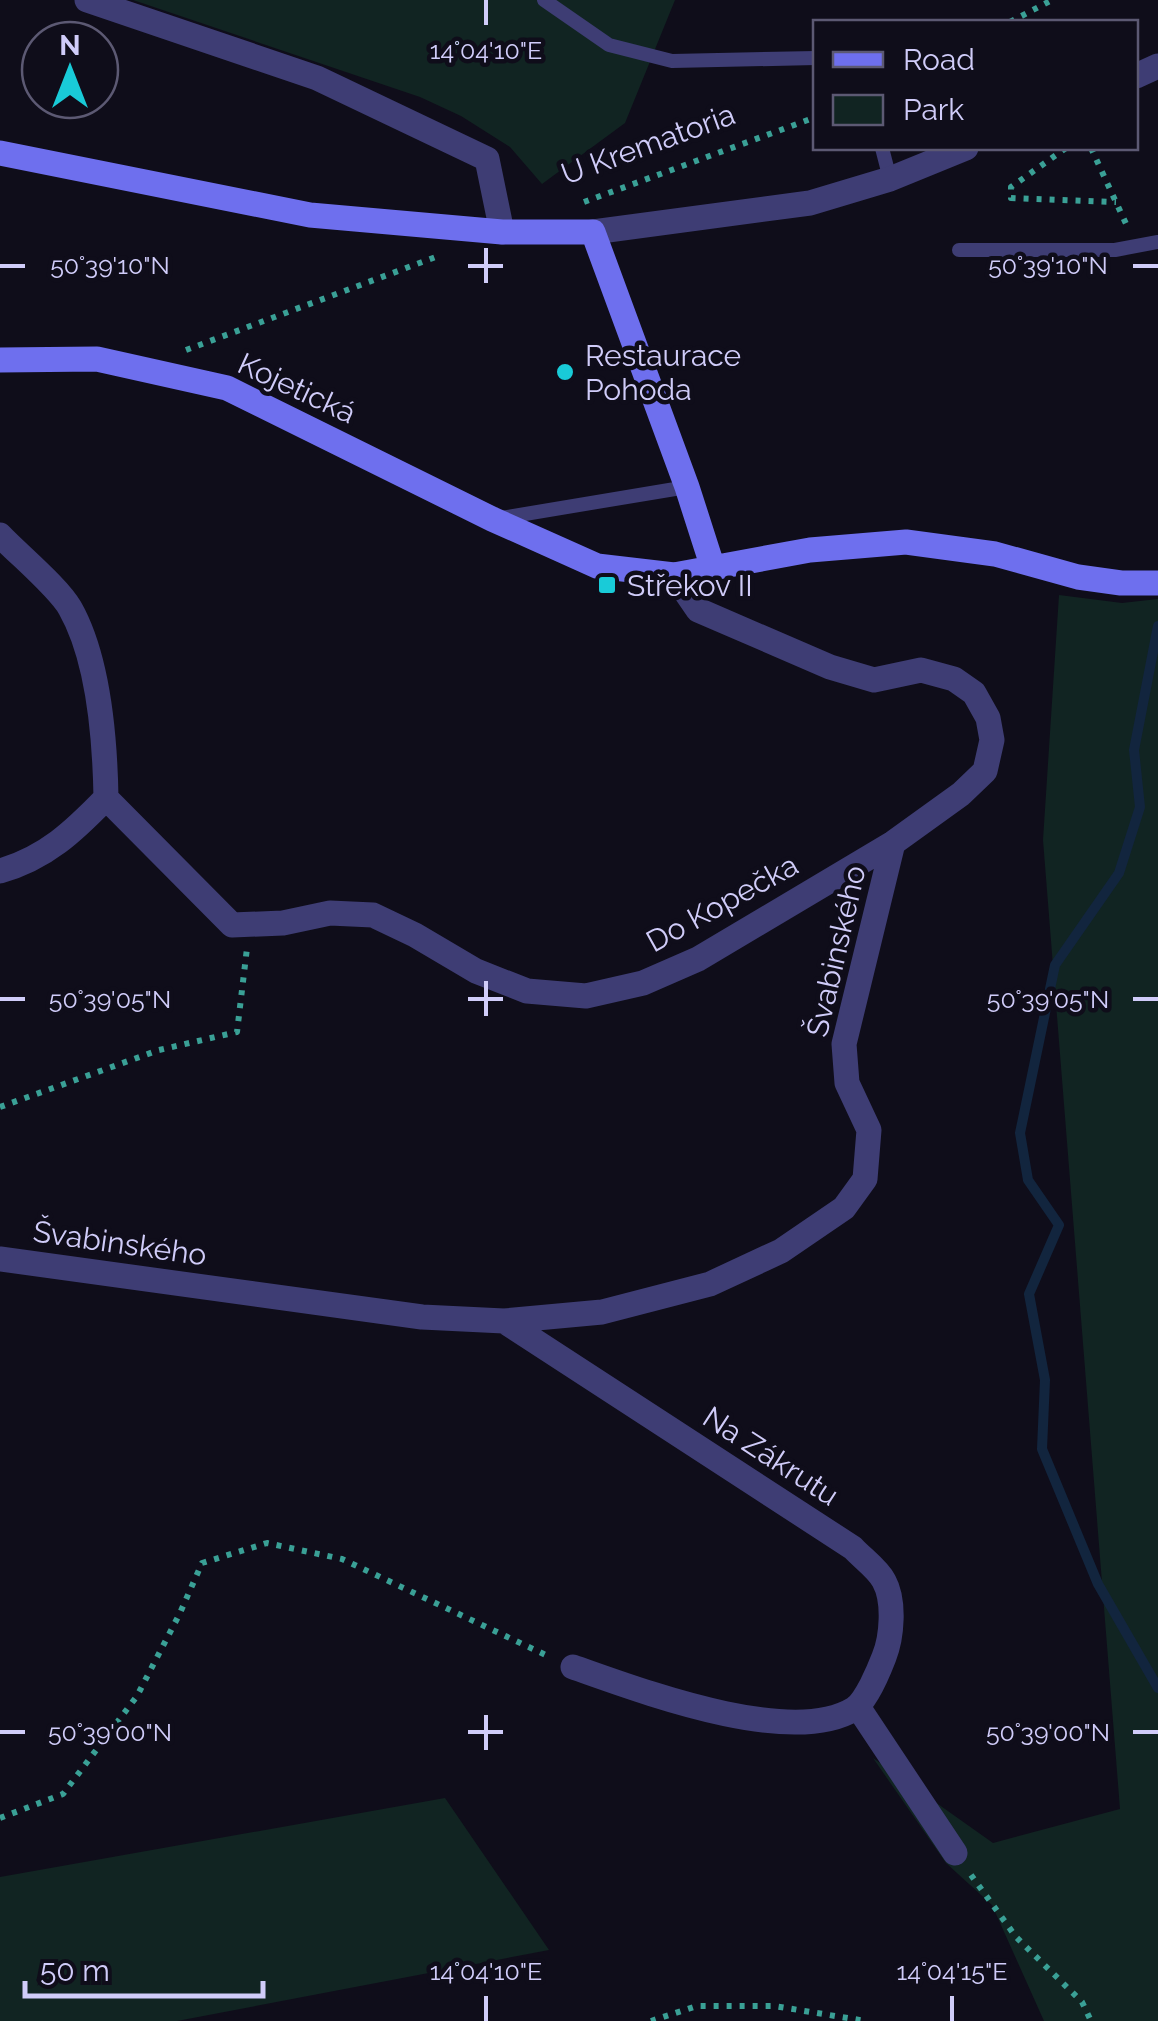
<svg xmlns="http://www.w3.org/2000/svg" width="1158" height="2021" viewBox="0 0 1158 2021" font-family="Raleway,sans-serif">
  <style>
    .green { fill: #112422 }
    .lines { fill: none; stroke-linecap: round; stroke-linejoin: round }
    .stream { stroke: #12253e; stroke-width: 10 }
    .path { stroke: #3aa096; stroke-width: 6; stroke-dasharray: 5 8; stroke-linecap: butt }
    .lane { stroke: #3e3d74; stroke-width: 14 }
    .street { stroke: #3e3d74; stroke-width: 25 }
    .secondary { stroke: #6e6fee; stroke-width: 25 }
    .ticks { fill: none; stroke: #d0ccf9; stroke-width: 4 }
    .poi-dot { fill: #19cbd8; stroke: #0f0d1a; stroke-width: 4 }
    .labels { text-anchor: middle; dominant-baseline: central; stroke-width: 9; stroke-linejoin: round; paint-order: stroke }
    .street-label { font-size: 30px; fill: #d0ccf9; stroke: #0f0d1a }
    .poi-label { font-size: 30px; fill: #d0ccf9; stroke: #0f0d1a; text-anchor: start }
    .ticks-label { font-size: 25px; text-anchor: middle; fill: #d0ccf9; stroke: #0f0d1a; stroke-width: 9; stroke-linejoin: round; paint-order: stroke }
  </style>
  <rect width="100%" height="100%" fill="#0f0d1a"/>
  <!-- green -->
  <path class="green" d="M 133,0 L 675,0 L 625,123 L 542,184 L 510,147 L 461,116 L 420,97 Z
    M 1059,595 L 1122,603 L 1158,599 L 1158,2021 L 1044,2021 L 992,1905 L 946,1863 L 873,1758 L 993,1843 L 1120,1809 L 1043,840 Z
    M 445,1798 L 549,1950 L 177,2021 L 0,2021 L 0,1877 Z"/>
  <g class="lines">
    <!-- stream -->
    <path class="stream" d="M 1158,626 L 1134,750 L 1140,807 L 1119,873 L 1055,965 L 1020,1133 L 1028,1180 L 1059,1225 L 1029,1294 L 1045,1380 L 1042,1449 L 1098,1584 L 1158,1688"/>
    <!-- path -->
    <path class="path" d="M 1010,22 L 1052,0
      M 1066,148 L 1011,187 L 1011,198 L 1116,202
      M 1091,148 L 1127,226
      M 584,202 L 816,117
      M 186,350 L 441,255
      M 0,1107 L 159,1050 L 237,1032 L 247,948
      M 0,1818 L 63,1794 L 137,1696 L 180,1613 L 202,1563 L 267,1543 L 342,1559 L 550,1657
      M 971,1875 L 1016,1937 L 1082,2002 L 1091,2021
      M 651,2021 L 697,2006 L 774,2006 L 866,2021"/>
    <!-- lane -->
    <path class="lane" d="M 544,0 L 609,45 L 672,61 L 816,58
      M 882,148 L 890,179
      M 959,250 L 1115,250 L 1158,242
      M 501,518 L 687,487"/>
    <!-- street -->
    <path class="street" d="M 87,0 L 317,78 L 487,159 L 502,232
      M 1136,76 L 1158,66
      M 593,232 L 810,203 L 890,179 L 966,148
      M 0,535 C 18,554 58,587 70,608 C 99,659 105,740 106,798
      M 106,798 L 232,925 L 283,923 L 330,913 L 373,915 L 415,935 L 476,971 L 527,991 L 586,996 L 643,983 L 698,959 L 893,843 L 961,794 L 985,771 L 992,740 L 988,718 L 974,693 L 954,679 L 921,670 L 874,680 L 830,667 L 698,610 L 674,575
      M 0,871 C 46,858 74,831 106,798
      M 0,1259 L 422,1317 L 504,1321 L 602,1312 L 710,1284 L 781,1251 L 844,1208 L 865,1179 L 869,1130 L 847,1083 L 844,1044 L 893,843
      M 504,1321 L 853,1548 C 862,1558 878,1569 884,1581 C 895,1601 892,1637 884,1657 C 879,1670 866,1701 854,1709 C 790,1748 639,1690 573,1667
      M 858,1707 L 955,1853"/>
    <!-- secondary -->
    <path class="secondary" d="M 0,153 L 310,215 L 502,232 L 593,232 L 687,487 L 713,568
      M 0,360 L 97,359 L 227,388 L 492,519 L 597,566 L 674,575 L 810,550 L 906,542 L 995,554 L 1078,577 L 1121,583 L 1158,583"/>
  </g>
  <!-- ticks -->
  <path class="ticks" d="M 486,0 L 486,25M 486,248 L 486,283M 0,266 L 25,266M 468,266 L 503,266M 1133,266 L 1158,266M 486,981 L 486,1016M 0,999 L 25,999M 468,999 L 503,999M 1133,999 L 1158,999M 486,1715 L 486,1750M 0,1732 L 25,1732M 468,1732 L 503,1732M 1133,1732 L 1158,1732M 486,1996 L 486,2021M 952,1996 L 952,2021"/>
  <!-- markers -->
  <g class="poi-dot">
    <circle cx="565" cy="372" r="10"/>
    <rect x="597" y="575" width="20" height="20" rx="5"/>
  </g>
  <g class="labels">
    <!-- street labels -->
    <g class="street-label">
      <text transform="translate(648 144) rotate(-20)">U Krematoria</text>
      <text transform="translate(297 388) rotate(25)">Kojetická</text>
      <text transform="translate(722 903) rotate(-29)">Do Kopečka</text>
      <text transform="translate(836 951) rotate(-77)">Švabinského</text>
      <text transform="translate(120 1243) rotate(8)">Švabinského</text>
      <text transform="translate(771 1456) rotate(33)">Na Zákrutu</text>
    </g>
    <!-- poi labels -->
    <g class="poi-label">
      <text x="585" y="355">Restaurace<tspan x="585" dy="34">Pohoda</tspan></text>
      <text x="627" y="585">Střekov II</text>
    </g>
  </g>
  <g class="ticks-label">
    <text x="486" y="59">14°04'10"E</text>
    <text x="110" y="274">50°39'10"N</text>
    <text x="1048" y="274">50°39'10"N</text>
    <text x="110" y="1008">50°39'05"N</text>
    <text x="1048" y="1008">50°39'05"N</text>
    <text x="110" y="1741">50°39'00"N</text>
    <text x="1048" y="1741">50°39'00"N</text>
    <text x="486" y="1980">14°04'10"E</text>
    <text x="952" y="1980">14°04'15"E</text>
  </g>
  <!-- legend -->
  <rect x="813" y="20" width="325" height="130" fill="#0f0d1a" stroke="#5c5973" stroke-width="2.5"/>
  <rect x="833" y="52" width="50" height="15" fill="#6e6fee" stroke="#5c5973" stroke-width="2.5"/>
  <text x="903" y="70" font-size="30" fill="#d0ccf9">Road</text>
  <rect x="833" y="95" width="50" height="30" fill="#112422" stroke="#5c5973" stroke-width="2.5"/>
  <text x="903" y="120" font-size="30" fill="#d0ccf9">Park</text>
  <!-- north arrow -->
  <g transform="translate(70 70)"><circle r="48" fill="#0f0d1a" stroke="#5c5973" stroke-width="2.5"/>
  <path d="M0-8L18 38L0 25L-18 38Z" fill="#19cbd8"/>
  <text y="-15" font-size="28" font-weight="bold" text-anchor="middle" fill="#d0ccf9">N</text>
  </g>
  <!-- scale -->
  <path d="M25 1981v15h238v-15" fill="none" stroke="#d0ccf9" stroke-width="5"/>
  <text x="40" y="1981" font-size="30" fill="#d0ccf9" stroke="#0f0d1a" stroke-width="8" paint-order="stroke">50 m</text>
</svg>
